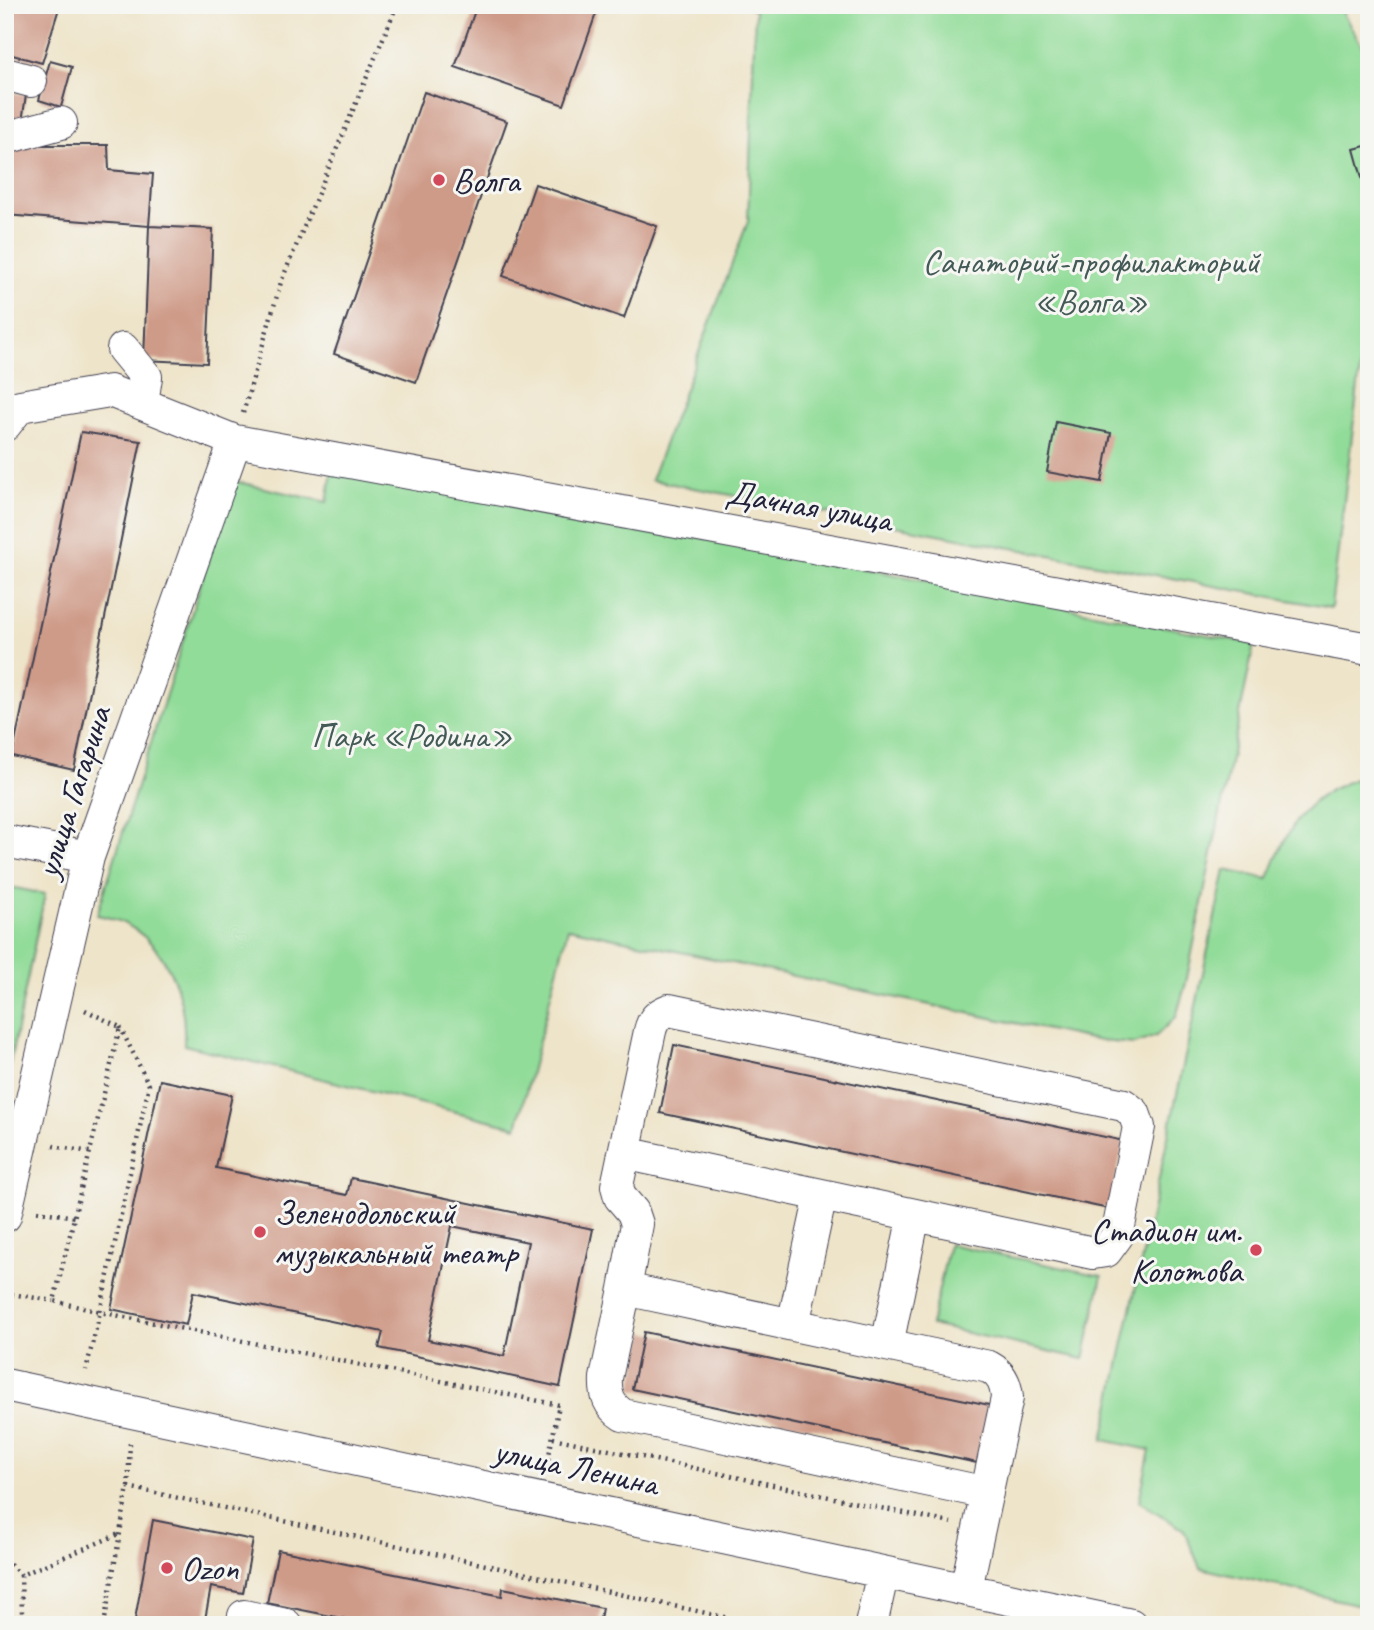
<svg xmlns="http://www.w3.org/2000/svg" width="1374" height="1630" viewBox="0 0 1374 1630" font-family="Caveat,sans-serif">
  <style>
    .green { fill: #91dc98; stroke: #5a7f6a; stroke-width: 2 }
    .building { fill: #cf9b89; fill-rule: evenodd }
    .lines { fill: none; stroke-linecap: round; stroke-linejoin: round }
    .minor-casing { stroke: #413f50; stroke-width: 34 }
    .path { stroke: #413f50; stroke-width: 4.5; stroke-dasharray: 2 5; stroke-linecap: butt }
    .minor { stroke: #fff; stroke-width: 32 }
    .poi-dot { fill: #d1495b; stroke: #f6f6f2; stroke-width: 2.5 }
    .labels { text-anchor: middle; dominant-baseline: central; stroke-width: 6; stroke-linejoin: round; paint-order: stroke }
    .poi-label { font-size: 35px; fill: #22223b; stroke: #f6f6f2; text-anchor: start }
    .park-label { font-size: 35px; fill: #435a57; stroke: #f6f6f2 }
    .street-label { font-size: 35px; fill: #22223b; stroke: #f6f6f2 }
  </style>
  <rect width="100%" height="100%" fill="#f6f6f2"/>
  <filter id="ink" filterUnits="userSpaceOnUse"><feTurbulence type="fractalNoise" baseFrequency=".0143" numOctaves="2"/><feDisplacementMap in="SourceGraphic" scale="14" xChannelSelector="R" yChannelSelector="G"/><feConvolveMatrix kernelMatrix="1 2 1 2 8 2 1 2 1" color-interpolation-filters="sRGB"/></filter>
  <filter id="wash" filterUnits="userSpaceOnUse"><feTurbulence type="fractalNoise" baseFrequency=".00686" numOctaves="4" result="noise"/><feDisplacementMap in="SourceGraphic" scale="28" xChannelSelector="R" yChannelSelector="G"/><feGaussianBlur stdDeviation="1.57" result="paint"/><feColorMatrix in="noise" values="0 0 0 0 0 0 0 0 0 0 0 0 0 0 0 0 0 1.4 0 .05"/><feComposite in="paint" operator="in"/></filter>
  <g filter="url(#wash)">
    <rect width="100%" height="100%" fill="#eee4c9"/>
    <!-- green -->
    <path class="green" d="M 747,5 L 1338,5 L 1367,54 L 1369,296 L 1331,608 L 651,480 L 748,221 L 755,11 Z
      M 333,466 L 1254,644 L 1186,983 L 1176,1017 L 1156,1036 L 1135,1044 L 1100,1041 L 568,928 L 517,1127 L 184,1045 C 188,988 159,925 97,915 L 233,481 L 327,502 Z
      M 1369,775 L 1369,1607 L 1200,1568 L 1184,1530 L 1139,1501 L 1150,1450 L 1103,1440 L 1225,870 L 1268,879 C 1288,824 1308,791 1369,775 Z
      M 5,886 L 45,894 L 5,1087 Z
      M 949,1244 L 1102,1276 L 1084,1359 L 931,1325 Z"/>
    <g id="blocks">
      <!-- building -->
      <path class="building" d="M 5,5 L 60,5 L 42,63 L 5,53 Z
        M 477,5 L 599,5 L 564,105 L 455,67 Z
        M 50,61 L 72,67 L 61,107 L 39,100 Z
        M 5,91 L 26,95 L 22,122 L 5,127 Z
        M 424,92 L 507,121 L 416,382 L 334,354 Z
        M 15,145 L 108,145 L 109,170 L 153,174 L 149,226 L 5,215 L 5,162 L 7,162 Z
        M 1369,145 L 1369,199 L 1368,199 L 1354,149 Z
        M 535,184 L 657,226 L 624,318 L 503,276 Z
        M 149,226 L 213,229 L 207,363 L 144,360 Z
        M 1056,422 L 1111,433 L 1102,482 L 1047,472 Z
        M 81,432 L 141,441 L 74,770 L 12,756 Z
        M 674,1045 L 1124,1141 L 1109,1209 L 660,1113 Z
        M 160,1080 L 232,1095 L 216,1168 L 347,1195 L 351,1178 L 593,1229 L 560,1387 L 379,1348 L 383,1332 L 193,1292 L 186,1325 L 111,1309 ZM 452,1226 L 528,1242 L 504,1356 L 428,1340 Z
        M 644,1332 L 994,1406 L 982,1464 L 632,1389 Z
        M 153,1520 L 253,1540 L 243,1593 L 211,1587 L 204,1625 L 134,1625 Z
        M 278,1550 L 502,1596 L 503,1588 L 602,1608 L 600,1619 L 622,1625 L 376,1625 L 267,1603 Z"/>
    </g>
  </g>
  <g filter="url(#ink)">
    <use href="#blocks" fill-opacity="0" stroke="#413f50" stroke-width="2"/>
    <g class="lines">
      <defs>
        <path id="minor" d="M 5,74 L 31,81
          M 5,138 L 61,123
          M 123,349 L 146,377 L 142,403
          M 5,425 L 20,406 L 110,391 L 235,441 L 1369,649
          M 5,841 L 88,857
          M 624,1153 L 1093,1253 L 1106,1251 L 1117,1236 L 1139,1127 L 1134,1113 L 1124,1105 L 669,1010 C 658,1014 653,1019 650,1031 L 617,1186 L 620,1197 L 633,1212 L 637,1224 L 625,1289
          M 5,1216 L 88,857 L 235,441
          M 793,1325 L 821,1195
          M 887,1345 L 914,1215
          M 5,1385 L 1131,1625
          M 966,1589 L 1007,1398 C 1006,1384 1002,1374 989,1367 L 625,1289 L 606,1378 C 605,1395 609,1406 623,1415 L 987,1493
          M 242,1625 L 244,1616 L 286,1625
          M 871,1625 L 883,1572"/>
      </defs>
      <!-- minor casing -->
      <use href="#minor" class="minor-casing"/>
      <!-- path -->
      <path class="path" d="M 243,413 L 281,282 L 397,5
        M 85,1010 L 120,1027 L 54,1301 L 100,1312 L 86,1370
        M 120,1027 L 149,1085 L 100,1312 L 559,1405 L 546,1470
        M 53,1146 L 90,1152
        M 37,1211 L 75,1217
        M 5,1293 L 54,1301
        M 553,1438 L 951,1523
        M 128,1487 L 130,1442
        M 5,1559 L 21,1575
        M 16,1625 L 22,1614 L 21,1575 L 119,1534
        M 104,1625 L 128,1487 L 761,1625"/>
      <!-- minor -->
      <use href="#minor" class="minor"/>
    </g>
  </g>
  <!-- markers -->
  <g class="poi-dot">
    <circle cx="439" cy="180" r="7"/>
    <circle cx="260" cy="1232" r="7"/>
    <circle cx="1256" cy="1250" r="7"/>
    <circle cx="167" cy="1568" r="7"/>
  </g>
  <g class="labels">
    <!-- poi labels -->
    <g class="poi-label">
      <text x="453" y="180">Волга</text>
      <text x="274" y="1212">Зеленодольский<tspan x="274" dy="40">музыкальный театр</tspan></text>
      <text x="1242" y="1230" text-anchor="end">Стадион им.<tspan x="1242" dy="40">Колотова</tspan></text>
      <text x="181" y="1568">Ozon</text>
    </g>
    <!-- park labels -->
    <g class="park-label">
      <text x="1091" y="261">Санаторий-профилакторий<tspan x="1091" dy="40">«Волга»</tspan></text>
      <text x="412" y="735">Парк «Родина»</text>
    </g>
    <!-- street labels -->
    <g class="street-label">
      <text transform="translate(809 506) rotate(10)">Дачная улица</text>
      <text transform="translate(73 792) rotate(-72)">улица Гагарина</text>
      <text transform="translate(576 1467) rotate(12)">улица Ленина</text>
    </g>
  </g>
  <!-- margin -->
  <rect width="1374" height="1630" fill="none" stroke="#f6f6f2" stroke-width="28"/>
</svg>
